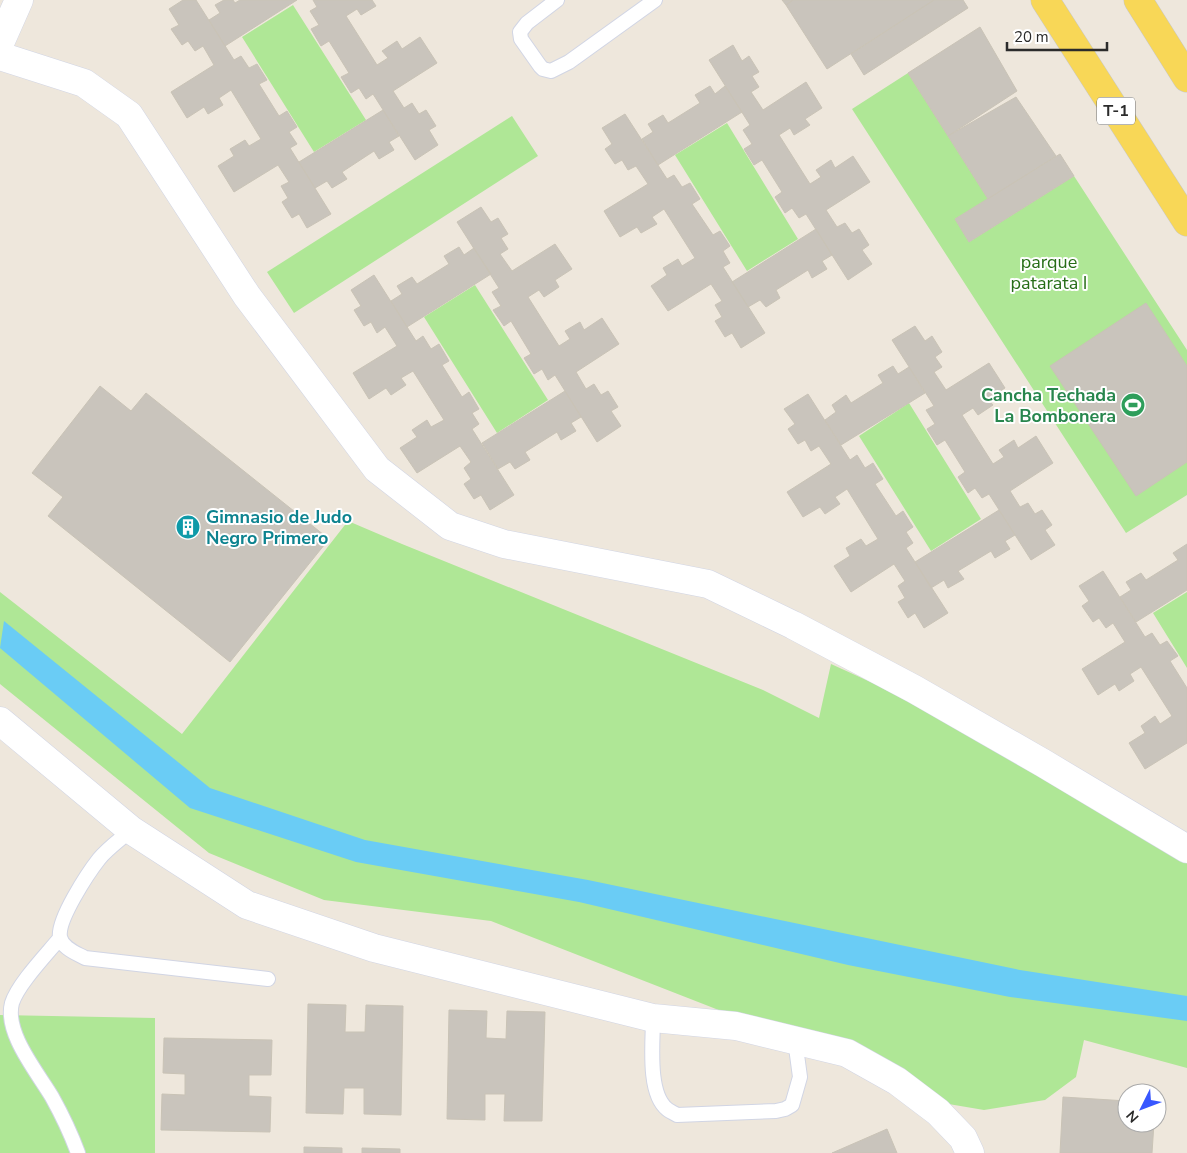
<svg xmlns="http://www.w3.org/2000/svg" width="1187" height="1153" viewBox="0 0 1187 1153" font-family="'Nunito Sans',sans-serif">
  <style>
    .green { fill: #afe796 }
    .water { fill: #6accf5 }
    .building { fill: #c9c4bc; stroke: #c9c3b6 }
    .lines { fill: none; stroke-linecap: round; stroke-linejoin: round }
    .lane-casing { stroke: #d1d5e4; stroke-width: 16 }
    .street-casing { stroke: #d1d5e4; stroke-width: 29 }
    .primary-casing { stroke: #c8c8c8; stroke-width: 29 }
    .lane { stroke: #fff; stroke-width: 14 }
    .street { stroke: #fff; stroke-width: 28 }
    .primary { stroke: #f8d757; stroke-width: 28 }
    .labels { text-anchor: middle; dominant-baseline: central; stroke-width: 4; stroke-linejoin: round; paint-order: stroke }
    .shield { fill: #fff; stroke: #6b6b6b; stroke-width: 1 }
    .shield-label { font-size: 16px; font-weight: bold; fill: #2b2b2b }
    .park-label { font-size: 18px; fill: #266d16; stroke: #fff }
    .leisure-label { font-size: 18px; font-weight: bold; fill: #27864d; stroke: #fff; text-anchor: end }
    .culture-label { font-size: 18px; font-weight: bold; fill: #0d838f; stroke: #fff; text-anchor: start }
  </style>
  <rect width="100%" height="100%" fill="#eee7dc"/>
  <!-- green -->
  <path class="green" d="M 293,5 L 366,120 L 314,152 L 242,37 Z
    M 908,73 L 988,199 L 955,219 L 969,242 L 1074,176 L 1187,350 L 1187,495 L 1126,533 L 852,109 Z
    M 512,116 L 538,156 L 294,313 L 267,272 Z
    M 727,123 L 798,239 L 747,271 L 675,155 Z
    M 475,285 L 548,400 L 497,433 L 424,317 Z
    M 909,403 L 981,519 L 931,551 L 859,436 Z
    M 348,521 L 402,544 L 763,690 L 819,718 L 831,664 L 908,699 L 1040,769 L 1187,863 L 1187,1068 L 1084,1040 L 1076,1077 L 1045,1100 L 984,1110 L 919,1099 L 734,1016 L 491,921 L 324,900 L 209,853 L 0,684 L 0,592 L 182,734 Z
    M 1187,592 L 1187,668 L 1153,613 Z
    M 0,1015 L 155,1018 L 155,1153 L 0,1153 Z"/>
  <!-- water -->
  <path class="water" d="M 4,621 L 210,788 L 365,840 L 588,880 L 1020,970 L 1187,996 L 1187,1021 L 1010,997 L 848,965 L 579,902 L 356,862 L 190,808 L 0,648 Z"/>
  <!-- building -->
  <path class="building" d="M 183,0 L 196,0 L 234,60 L 241,56 L 249,68 L 257,64 L 267,80 L 259,84 L 279,116 L 287,111 L 297,127 L 289,132 L 297,144 L 290,148 L 331,214 L 307,228 L 299,214 L 292,218 L 282,202 L 288,198 L 281,186 L 289,182 L 278,165 L 234,192 L 218,166 L 234,156 L 230,149 L 245,140 L 249,146 L 261,139 L 231,90 L 219,98 L 223,105 L 208,114 L 204,107 L 187,118 L 171,92 L 214,65 L 203,46 L 195,51 L 188,41 L 182,45 L 171,29 L 179,25 L 169,9 Z
    M 224,0 L 233,0 L 235,3 L 240,0 L 297,0 L 225,46 L 209,20 L 220,13 L 215,5 Z
    M 313,0 L 372,0 L 376,6 L 361,15 L 357,9 L 346,16 L 377,65 L 388,58 L 382,51 L 397,41 L 402,49 L 420,37 L 437,63 L 393,91 L 404,108 L 412,103 L 419,114 L 426,110 L 436,126 L 429,130 L 438,145 L 415,160 L 373,94 L 366,99 L 359,88 L 351,93 L 341,77 L 349,73 L 329,41 L 321,46 L 311,29 L 319,25 L 310,11 L 317,7 Z
    M 782,0 L 793,0 L 786,5 Z
    M 793,0 L 934,0 L 827,69 L 786,5 Z
    M 934,0 L 963,0 L 968,8 L 864,75 L 851,54 Z
    M 980,27 L 1017,91 L 948,136 L 908,73 Z
    M 733,45 L 742,61 L 749,56 L 759,72 L 752,76 L 759,87 L 751,92 L 763,110 L 806,82 L 822,108 L 805,119 L 810,125 L 794,135 L 790,128 L 779,135 L 810,184 L 821,177 L 816,170 L 831,160 L 835,168 L 853,156 L 870,182 L 826,210 L 837,227 L 845,223 L 852,233 L 859,229 L 869,245 L 862,250 L 872,264 L 848,280 L 806,214 L 799,218 L 792,208 L 785,213 L 775,197 L 782,192 L 762,160 L 754,165 L 744,149 L 752,144 L 743,130 L 750,125 L 709,60 Z
    M 710,86 L 715,94 L 725,86 L 742,112 L 658,165 L 642,139 L 653,132 L 648,124 L 663,115 L 668,123 L 700,103 L 695,95 Z
    M 1016,97 L 1056,156 L 988,199 L 948,136 Z
    M 383,110 L 399,136 L 389,142 L 394,150 L 379,159 L 374,151 L 342,172 L 347,179 L 332,188 L 327,181 L 315,188 L 299,162 Z
    M 625,114 L 667,179 L 674,175 L 682,187 L 690,183 L 700,199 L 692,204 L 713,235 L 720,231 L 730,246 L 723,251 L 730,263 L 723,267 L 765,333 L 741,348 L 732,333 L 725,337 L 715,321 L 722,317 L 715,305 L 722,301 L 711,284 L 668,311 L 651,286 L 667,275 L 663,268 L 678,259 L 682,266 L 695,258 L 664,209 L 652,217 L 657,224 L 641,233 L 637,227 L 620,237 L 604,211 L 648,184 L 636,166 L 628,170 L 622,160 L 615,164 L 605,149 L 612,144 L 602,128 Z
    M 1060,154 L 1074,176 L 969,242 L 955,219 Z
    M 481,207 L 491,222 L 498,218 L 508,234 L 501,238 L 508,249 L 500,254 L 512,271 L 555,244 L 572,269 L 555,280 L 559,287 L 544,297 L 539,290 L 528,297 L 559,346 L 570,339 L 565,331 L 580,322 L 584,330 L 602,318 L 619,344 L 576,372 L 586,389 L 594,384 L 601,395 L 608,391 L 618,407 L 611,411 L 621,426 L 597,442 L 555,375 L 548,380 L 542,369 L 534,374 L 524,358 L 531,354 L 511,321 L 504,326 L 493,310 L 501,306 L 492,292 L 499,288 L 457,222 Z
    M 816,229 L 832,255 L 822,261 L 827,269 L 812,278 L 808,270 L 776,290 L 780,298 L 766,307 L 760,300 L 748,307 L 732,282 Z
    M 459,247 L 464,255 L 474,248 L 491,274 L 407,327 L 391,301 L 402,294 L 397,286 L 412,277 L 417,284 L 449,264 L 444,256 Z
    M 374,275 L 416,341 L 423,336 L 431,349 L 439,344 L 449,361 L 442,365 L 462,397 L 469,392 L 479,409 L 472,413 L 479,424 L 472,429 L 514,495 L 490,510 L 481,495 L 474,499 L 464,484 L 471,479 L 464,468 L 471,462 L 460,446 L 417,473 L 400,448 L 417,437 L 412,430 L 427,420 L 431,427 L 444,420 L 413,371 L 401,378 L 406,385 L 391,395 L 386,388 L 369,399 L 353,373 L 397,346 L 385,327 L 377,333 L 371,322 L 364,326 L 354,310 L 361,306 L 351,290 Z
    M 1146,303 L 1187,366 L 1187,462 L 1136,496 L 1050,366 Z
    M 915,326 L 925,341 L 932,336 L 942,352 L 935,357 L 942,367 L 934,372 L 946,390 L 989,363 L 1005,388 L 988,399 L 993,405 L 978,415 L 973,408 L 962,415 L 993,464 L 1004,457 L 999,450 L 1014,440 L 1018,448 L 1036,436 L 1053,463 L 1010,491 L 1020,507 L 1028,503 L 1035,514 L 1042,510 L 1052,525 L 1045,530 L 1055,545 L 1031,560 L 989,494 L 982,498 L 975,488 L 968,493 L 958,477 L 965,472 L 945,440 L 937,445 L 927,429 L 935,424 L 926,410 L 934,406 L 892,340 Z
    M 893,366 L 898,374 L 909,367 L 925,393 L 841,445 L 825,420 L 836,412 L 832,405 L 846,395 L 851,403 L 883,383 L 878,375 Z
    M 100,386 L 131,411 L 146,393 L 329,539 L 230,662 L 48,516 L 63,497 L 32,473 Z
    M 565,391 L 581,417 L 571,423 L 576,431 L 561,440 L 557,432 L 525,452 L 530,460 L 515,469 L 510,462 L 498,469 L 482,443 Z
    M 808,394 L 850,460 L 857,455 L 865,468 L 873,463 L 883,479 L 875,484 L 896,516 L 903,511 L 913,527 L 906,532 L 913,543 L 906,548 L 948,613 L 924,628 L 915,613 L 908,618 L 898,602 L 905,598 L 898,586 L 905,581 L 894,564 L 851,592 L 834,566 L 850,556 L 846,548 L 861,539 L 866,546 L 878,539 L 847,489 L 835,497 L 840,504 L 825,514 L 820,507 L 803,517 L 787,492 L 831,464 L 819,446 L 811,451 L 805,440 L 798,444 L 788,429 L 795,424 L 784,409 Z
    M 999,510 L 1015,535 L 1005,541 L 1010,549 L 995,558 L 991,551 L 958,571 L 964,579 L 948,588 L 944,580 L 931,588 L 915,562 Z
    M 1187,544 L 1187,590 L 1136,622 L 1120,597 L 1131,590 L 1126,582 L 1141,573 L 1146,580 L 1178,560 L 1173,553 Z
    M 1103,571 L 1145,637 L 1152,633 L 1160,645 L 1167,641 L 1178,656 L 1170,661 L 1187,688 L 1187,743 L 1145,769 L 1129,743 L 1145,733 L 1141,726 L 1155,716 L 1160,724 L 1172,716 L 1141,667 L 1130,674 L 1134,681 L 1119,691 L 1115,684 L 1098,695 L 1082,669 L 1125,642 L 1113,623 L 1106,628 L 1099,618 L 1093,622 L 1082,606 L 1089,601 L 1079,586 Z
    M 308,1004 L 346,1005 L 345,1032 L 365,1032 L 366,1005 L 403,1006 L 401,1115 L 364,1114 L 364,1088 L 344,1088 L 343,1114 L 306,1113 Z
    M 449,1010 L 487,1011 L 486,1038 L 506,1039 L 507,1011 L 545,1012 L 542,1121 L 504,1121 L 505,1094 L 485,1094 L 485,1120 L 447,1119 Z
    M 164,1038 L 272,1040 L 271,1075 L 249,1075 L 249,1096 L 271,1097 L 270,1132 L 161,1130 L 162,1094 L 185,1095 L 185,1074 L 163,1073 Z
    M 1063,1097 L 1127,1101 L 1127,1123 L 1154,1123 L 1152,1153 L 1060,1153 Z
    M 887,1129 L 897,1153 L 832,1153 Z
    M 304,1147 L 342,1148 L 342,1153 L 304,1153 Z
    M 362,1148 L 400,1149 L 400,1153 L 362,1153 Z"/>
  <g class="lines">
    <defs>
      <path id="lane" d="M 557,0 L 527,23 L 520,32 L 521,39 L 540,66 L 543,69 L 551,71 L 569,62 L 655,0
        M 131,830 C 121,839 108,848 99,859 C 88,873 57,920 60,937 C 62,948 76,953 85,958 L 268,979
        M 60,938 C 46,955 18,984 12,1003 C 4,1033 38,1073 52,1097 C 62,1115 71,1134 78,1153
        M 653,1018 C 653,1041 647,1093 667,1109 C 669,1111 674,1113 677,1115 L 776,1111 L 785,1109 L 792,1105 L 800,1077 L 795,1040"/>
      <path id="street" d="M 0,43 L 19,0
        M 0,56 L 84,83 L 129,115 L 247,296 L 377,469 L 450,526 L 504,544 L 708,584 L 793,625 L 914,689 L 1043,763 L 1187,849
        M 0,721 L 131,830 L 247,905 L 374,948 L 653,1018 L 736,1026 L 847,1053 L 897,1081 L 938,1112 L 963,1138 L 970,1153"/>
      <path id="primary" d="M 1045,0 L 1187,222
        M 1138,0 L 1187,78"/>
    </defs>
    <!-- lane casing -->
    <use href="#lane" class="lane-casing"/>
    <!-- street casing -->
    <use href="#street" class="street-casing"/>
    <!-- primary casing -->
    <use href="#primary" class="primary-casing"/>
    <!-- lane -->
    <use href="#lane" class="lane"/>
    <!-- street -->
    <use href="#street" class="street"/>
    <!-- primary -->
    <use href="#primary" class="primary"/>
  </g>
  <!-- icons -->
  <defs>
    <symbol id="stadium-disc" viewBox="-11 -11 22 22"><circle r="9.5" fill="#2e9e5b" stroke="#fff"/><path d="M0-5a6.5 5 0 1 0 0 10a6.5 5 0 1 0 0-10ZM-3.5-1.8h7v3.6h-7Z" fill="#fff"/></symbol>
    <symbol id="building-disc" viewBox="-11 -11 22 22"><circle r="9.5" fill="#0f9aa8" stroke="#fff"/><path d="M-4-6H4V6H1V3H-1V6H-4ZM-2.5-4.3h1.7v1.8h-1.7ZM.8-4.3h1.7v1.8H.8ZM-2.5-1h1.7V.8h-1.7ZM.8-1h1.7V.8H.8Z" fill="#fff"/></symbol>
  </defs>
  <g fill-rule="evenodd">
    <use href="#stadium-disc" x="1119" y="391" width="28" height="28"/>
    <use href="#building-disc" x="174" y="513" width="28" height="28"/>
  </g>
  <g class="labels">
    <!-- shield labels -->
    <rect class="shield" x="1097" y="97.5" width="38" height="27" rx="4"/>
    <g class="shield-label">
      <text x="1116" y="111">T-1</text>
    </g>
    <!-- park labels -->
    <g class="park-label">
      <text x="1049" y="262">parque<tspan x="1049" dy="21">patarata I</tspan></text>
    </g>
    <!-- leisure labels -->
    <g class="leisure-label">
      <text x="1116" y="395">Cancha Techada<tspan x="1116" dy="21">La Bombonera</tspan></text>
    </g>
    <!-- culture labels -->
    <g class="culture-label">
      <text x="206" y="517">Gimnasio de Judo<tspan x="206" dy="21">Negro Primero</tspan></text>
    </g>
  </g>
  <!-- north arrow -->
  <g transform="translate(1142 1108) rotate(228)"><circle r="24" fill="#ffffff" stroke="#aaaaaa"/>
  <path d="M0-4L9 19L0 12L-9 19Z" fill="#3857ff"/>
  <text y="-8" font-size="14" font-weight="bold" text-anchor="middle" fill="#2b2b2b">N</text>
  </g>
  <!-- scale -->
  <path d="M1007 42v8h100v-8" fill="none" stroke="#2b2b2b" stroke-width="2.5"/>
  <text x="1014" y="42" font-size="15" fill="#2b2b2b" stroke="#ffffff" stroke-width="4" paint-order="stroke">20 m</text>
</svg>
